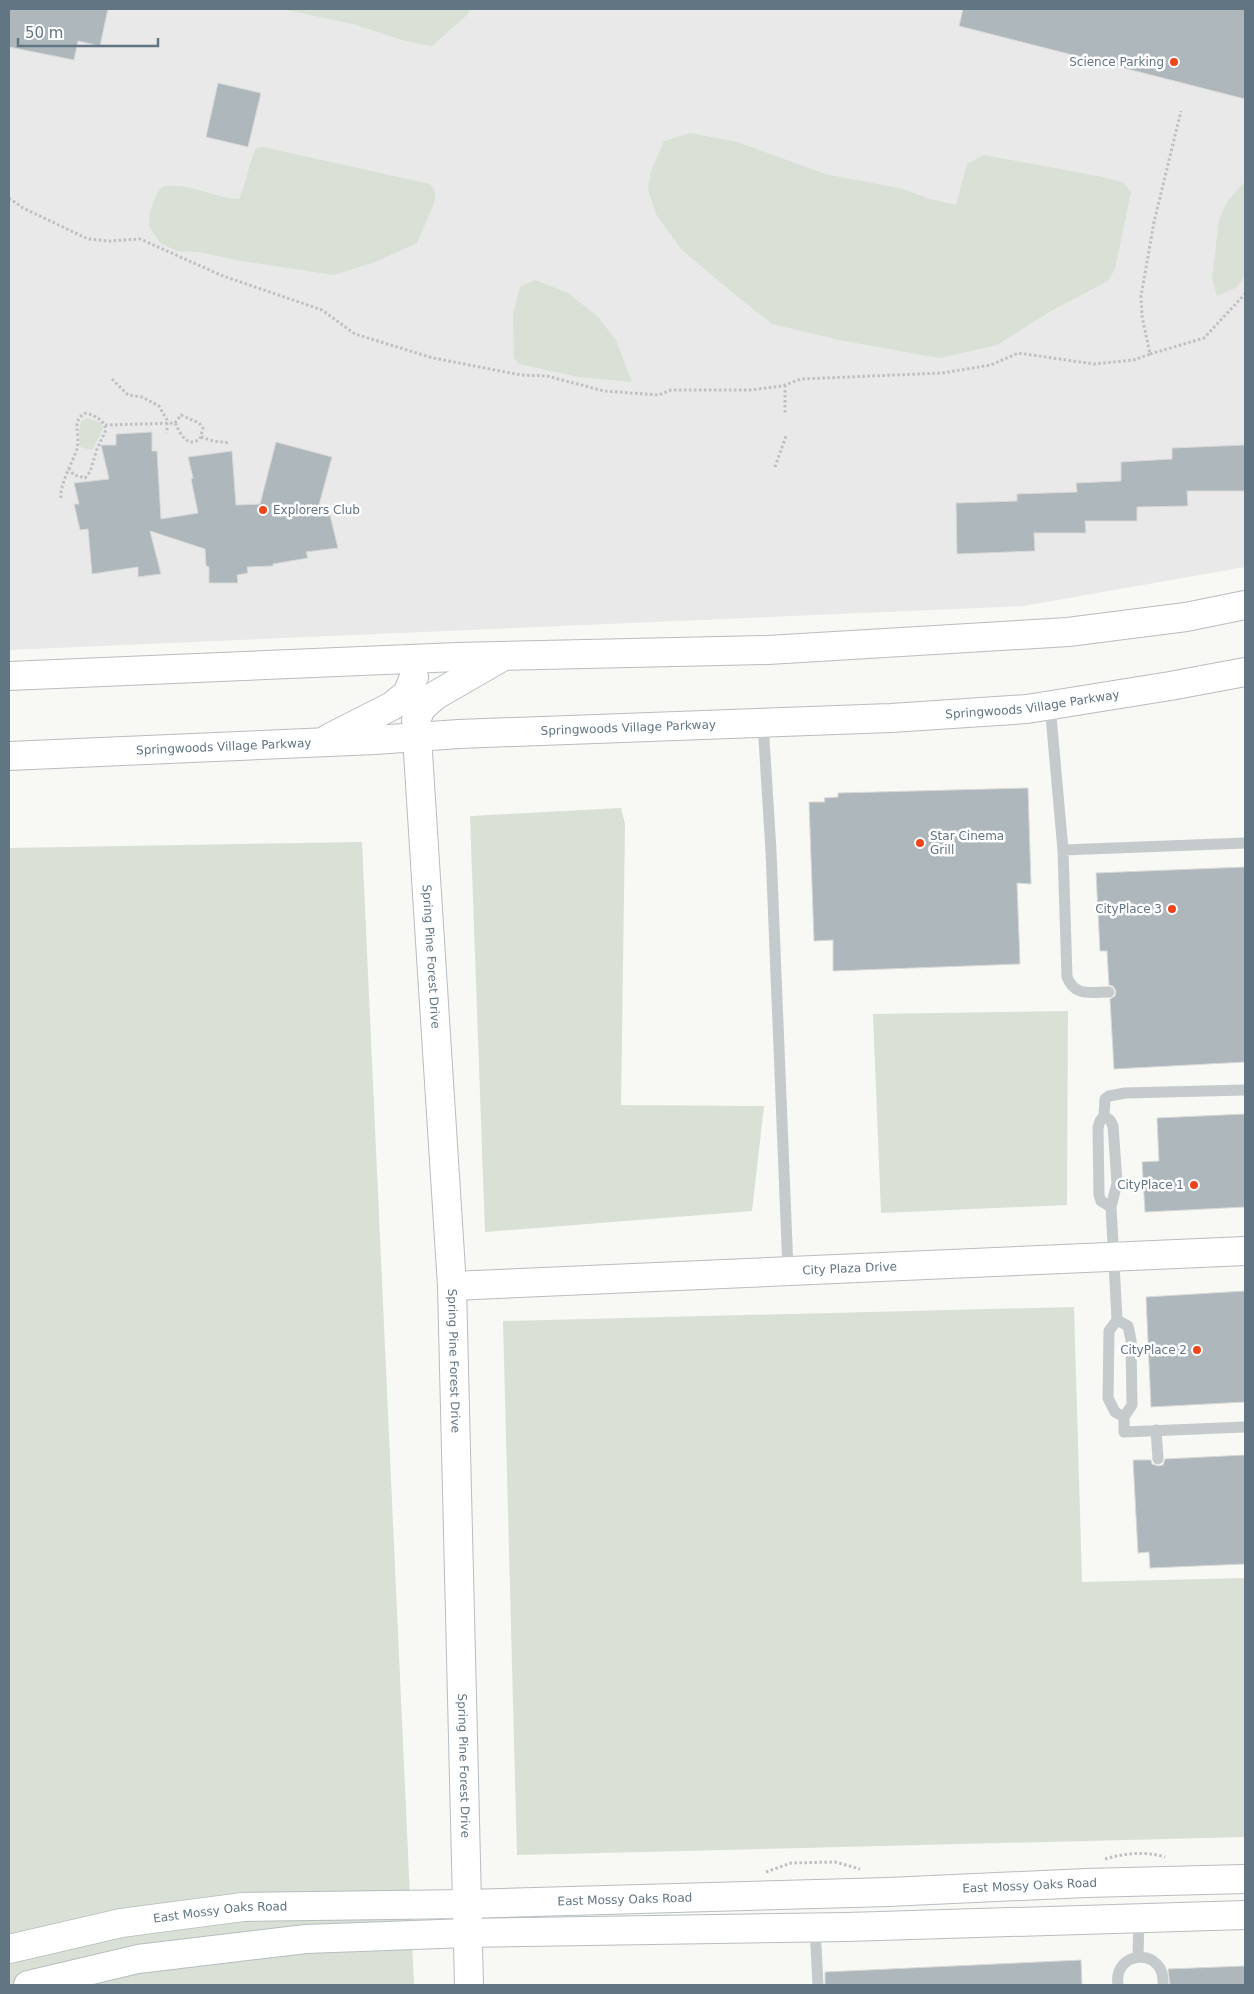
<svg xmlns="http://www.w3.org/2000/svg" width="1254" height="1994" viewBox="0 0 1254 1994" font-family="'DejaVu Sans',sans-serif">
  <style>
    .built { fill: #e8e9e8 }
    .green { fill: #d9e0d5 }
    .building { fill: #aeb7bc; stroke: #d9d9d7 }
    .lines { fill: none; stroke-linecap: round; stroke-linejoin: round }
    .secondary-casing { stroke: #b7bdc1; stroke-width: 30 }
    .path { stroke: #bec1c3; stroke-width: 3; stroke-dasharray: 2.5 2.5; stroke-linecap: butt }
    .lane { stroke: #c5cacd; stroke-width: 11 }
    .secondary { stroke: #fff; stroke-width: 28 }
    .poi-dot { fill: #ef451d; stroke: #fff; stroke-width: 2 }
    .labels { text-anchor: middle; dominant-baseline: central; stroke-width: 5; stroke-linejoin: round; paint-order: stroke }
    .poi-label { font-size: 12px; fill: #617582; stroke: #fff; text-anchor: end }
    .street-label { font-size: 12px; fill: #617582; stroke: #fff }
  </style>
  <rect width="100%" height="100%" fill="#f8f8f4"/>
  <!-- built -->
  <path class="built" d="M 9,9 L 1245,9 L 1245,567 L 1023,606 L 9,650 Z"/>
  <!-- green -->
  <path class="green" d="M 283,9 L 470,9 L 467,15 L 432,46 L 405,41 L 353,24 Z
    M 690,133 L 737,142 L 825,174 L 903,189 L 930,199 L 956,205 L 967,164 L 984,155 L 1103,177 L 1124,183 L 1131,192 L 1115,269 L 1108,281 L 1051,311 L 997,345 L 940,358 L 844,341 L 772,324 L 728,289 L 681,249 L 656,214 L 648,190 L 651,171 L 664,141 Z
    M 263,147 L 430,184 L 435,191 L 435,201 L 417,243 L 375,262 L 334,275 L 236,260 L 199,252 L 177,251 L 160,243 L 149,226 L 150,211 L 157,194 L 162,187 C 188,181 213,198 239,199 C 247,183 248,164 256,148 Z
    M 1245,181 L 1245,275 L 1237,287 L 1217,296 L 1212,278 L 1219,220 L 1227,202 Z
    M 535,280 L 568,293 L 597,316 L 616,340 L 632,382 L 579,377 L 519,364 L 514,358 L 513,314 L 520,287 Z
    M 87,418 L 101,423 L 103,429 L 92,450 L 80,447 L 79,430 L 81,421 Z
    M 621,808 L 625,824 L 621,1105 L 764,1106 L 752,1211 L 485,1232 L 470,816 Z
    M 362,842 L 414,1985 L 9,1985 L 9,848 Z
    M 1068,1011 L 1067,1205 L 881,1213 L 873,1014 Z
    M 1074,1307 L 1082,1582 L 1245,1578 L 1245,1837 L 517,1855 L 503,1321 Z"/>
  <!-- building -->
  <path class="building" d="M 9,9 L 108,9 L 100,46 L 78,41 L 74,60 L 9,47 Z
    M 963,9 L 1245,9 L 1245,99 L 959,26 Z
    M 218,83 L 261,93 L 248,147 L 206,137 Z
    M 152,432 L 152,451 L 157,451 L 161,519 L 198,513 L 191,479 L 193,478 L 188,457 L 232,451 L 236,505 L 260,504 L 276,442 L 332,457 L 319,505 L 328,507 L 338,548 L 306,552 L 308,558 L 273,564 L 273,566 L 247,567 L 248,573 L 237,575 L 238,583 L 209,583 L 209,567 L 206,566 L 205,549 L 150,531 L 161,574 L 138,577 L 138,567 L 92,574 L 88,529 L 80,530 L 74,504 L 79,504 L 74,483 L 109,479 L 101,445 L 116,445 L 116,434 Z
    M 1245,445 L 1245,491 L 1187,491 L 1188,506 L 1137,507 L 1137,521 L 1085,521 L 1086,533 L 1034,533 L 1035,551 L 957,554 L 956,503 L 1017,501 L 1017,494 L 1077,492 L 1076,483 L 1121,481 L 1121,462 L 1172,459 L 1172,448 Z
    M 1028,788 L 1031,884 L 1017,883 L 1020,964 L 833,971 L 833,940 L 814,941 L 809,802 L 825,802 L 824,798 L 838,797 L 838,793 Z
    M 1245,867 L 1245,1062 L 1114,1069 L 1110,999 L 1115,996 L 1116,991 L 1113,986 L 1109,985 L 1107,951 L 1100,951 L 1096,873 Z
    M 1245,1114 L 1245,1207 L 1145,1212 L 1142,1162 L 1159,1161 L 1157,1118 Z
    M 1245,1291 L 1245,1402 L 1151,1407 L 1146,1297 Z
    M 1245,1455 L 1245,1564 L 1150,1568 L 1149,1552 L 1138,1553 L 1133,1460 L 1151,1460 L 1152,1464 L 1158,1466 L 1163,1465 L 1165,1459 Z
    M 1081,1960 L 1082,1985 L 825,1985 L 825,1972 Z
    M 1245,1966 L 1245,1985 L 1170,1985 L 1168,1969 Z"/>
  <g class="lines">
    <defs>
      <g id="secondary">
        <path d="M 9,676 L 457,657 L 768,650 L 1068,632 L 1186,617 L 1245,605"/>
        <path d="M 416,720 L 422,707 L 436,695 L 502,657"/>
        <path id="s1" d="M 417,737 L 452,1286 L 469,1985"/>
        <path d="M 329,738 L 392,706 L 407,694 L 414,677"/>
        <path id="s2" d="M 9,756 L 375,740 L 459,734 L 891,718 L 1027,709 L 1170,686 L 1245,672"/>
        <path id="s3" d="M 452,1286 L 1245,1251"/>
        <path id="s4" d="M 9,1949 L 121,1923 L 243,1907 L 467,1904 L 888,1892 L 1086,1883 L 1245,1879"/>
        <path d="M 28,1985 L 138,1959 L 306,1939 L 467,1933 L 847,1927 L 1245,1915"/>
      </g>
    </defs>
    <!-- secondary casing -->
    <use href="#secondary" class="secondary-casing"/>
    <!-- path -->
    <path class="path" d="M 9,198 L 23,208 L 88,239 L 110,241 L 140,239 L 223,276 L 322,310 L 355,334 L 433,358 L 521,375 L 547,376 L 604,391 L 659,395 L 671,390 L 750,390 L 782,386 L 801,379 L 942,373 L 991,365 L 1018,353 L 1094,364 L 1134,360 L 1150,354 L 1142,316 L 1141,296 L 1154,222 L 1181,111
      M 1150,354 L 1204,338 L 1245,294
      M 112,379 L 128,395 L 142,397 L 159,406 L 167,420 L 167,433
      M 785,385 L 785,413
      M 105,425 L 175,423 L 181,415 L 199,423 L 203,428 L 200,439 C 186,448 181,434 175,423
      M 201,437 L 213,441 L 230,443
      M 775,467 L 786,436
      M 61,498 C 59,486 73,461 77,449 C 81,435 70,420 86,413 C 96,416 104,420 106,430 L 97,449 L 90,472 L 85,478 L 74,475 L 69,469
      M 1105,1859 C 1125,1853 1145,1851 1165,1857
      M 766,1872 L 791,1863 L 835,1862 L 860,1869"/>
    <!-- lane -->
    <path class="lane" d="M 1050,705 L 1063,850 L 1067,977 C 1075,997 1090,992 1109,992
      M 763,723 L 771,851 L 788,1270
      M 1063,850 L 1245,843
      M 1104,1116 L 1105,1099 L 1109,1096 L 1125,1093 L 1245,1090
      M 1111,1207 L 1101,1201 L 1099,1195 L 1098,1128 L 1100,1121 L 1104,1116 L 1110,1120 L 1113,1126 L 1117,1183 L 1111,1207 L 1117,1320 L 1109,1331 L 1108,1398 L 1115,1412 L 1124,1417 L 1132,1405 L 1131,1340 L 1128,1326 L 1117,1320
      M 1124,1417 L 1124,1432 L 1245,1427
      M 1156,1430 L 1158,1459
      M 815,1927 L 818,1985
      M 1138,1957 L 1139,1918
      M 1118,1985 C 1113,1949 1166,1947 1163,1985"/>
    <!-- secondary -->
    <use href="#secondary" class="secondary"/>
  </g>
  <!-- markers -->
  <g class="poi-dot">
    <circle cx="1174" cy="62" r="5"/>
    <circle cx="263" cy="510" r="5"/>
    <circle cx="920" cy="843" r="5"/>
    <circle cx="1172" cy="909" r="5"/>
    <circle cx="1194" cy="1185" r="5"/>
    <circle cx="1197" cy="1350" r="5"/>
  </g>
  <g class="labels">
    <!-- poi labels -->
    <g class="poi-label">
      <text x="1164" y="62">Science Parking</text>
      <text x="273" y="510" text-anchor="start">Explorers Club</text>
      <text x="930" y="836" text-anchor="start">Star Cinema<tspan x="930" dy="14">Grill</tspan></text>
      <text x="1162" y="909">CityPlace 3</text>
      <text x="1184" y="1185">CityPlace 1</text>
      <text x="1187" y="1350">CityPlace 2</text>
    </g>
    <!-- street labels -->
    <g class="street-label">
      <text stroke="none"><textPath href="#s2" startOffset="1025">Springwoods Village Parkway</textPath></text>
      <text stroke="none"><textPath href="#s2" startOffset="620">Springwoods Village Parkway</textPath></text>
      <text stroke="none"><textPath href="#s2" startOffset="215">Springwoods Village Parkway</textPath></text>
      <text stroke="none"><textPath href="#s1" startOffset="220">Spring Pine Forest Drive</textPath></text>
      <text stroke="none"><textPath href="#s3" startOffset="398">City Plaza Drive</textPath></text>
      <text stroke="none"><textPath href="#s1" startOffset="625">Spring Pine Forest Drive</textPath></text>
      <text stroke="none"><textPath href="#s1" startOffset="1030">Spring Pine Forest Drive</textPath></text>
      <text stroke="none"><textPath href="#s4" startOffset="1025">East Mossy Oaks Road</textPath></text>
      <text stroke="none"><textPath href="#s4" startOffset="620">East Mossy Oaks Road</textPath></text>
      <text stroke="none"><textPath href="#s4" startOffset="215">East Mossy Oaks Road</textPath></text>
    </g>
  </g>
  <!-- border -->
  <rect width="1254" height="1994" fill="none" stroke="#617582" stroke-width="20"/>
  <!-- scale -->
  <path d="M18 38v8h140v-8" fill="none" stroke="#617582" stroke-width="2.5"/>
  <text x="25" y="38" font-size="15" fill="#617582" stroke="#ffffff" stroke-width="4" paint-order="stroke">50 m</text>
</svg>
